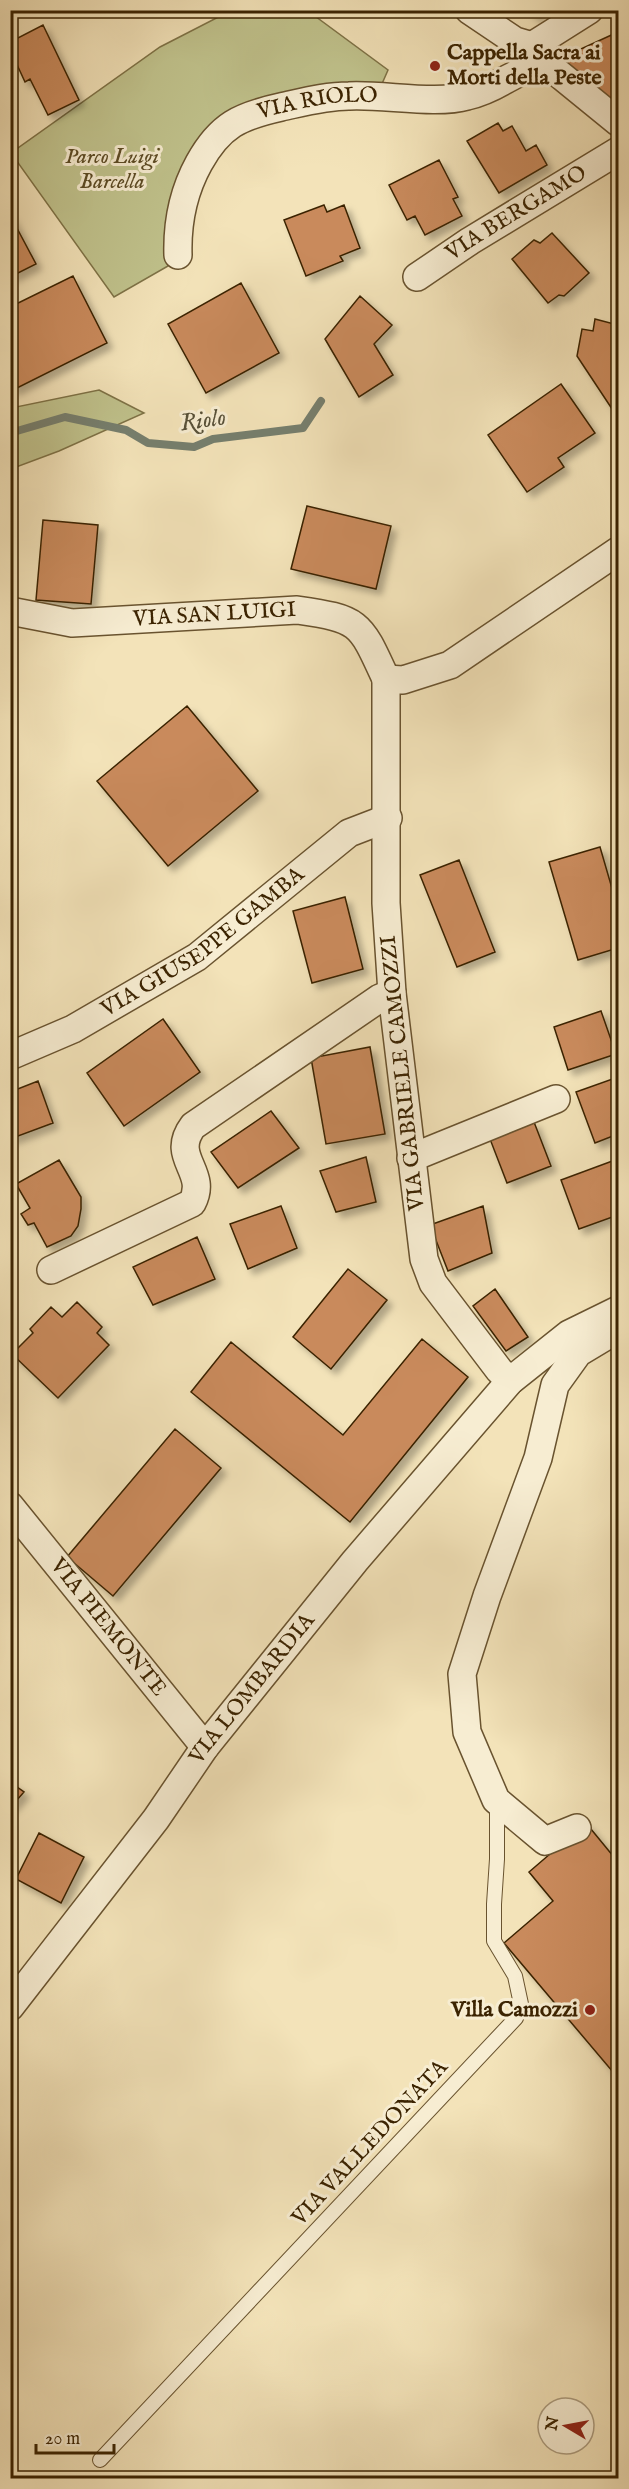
<svg xmlns="http://www.w3.org/2000/svg" width="629" height="2489" viewBox="0 0 629 2489" font-family="'IM FELL English',serif">
  <style>
    .green { fill: #c0c28c; stroke: #7e7246; stroke-width: 1.5 }
    .lines { fill: none; stroke-linecap: round; stroke-linejoin: round }
    .stream { stroke: #767f6e; stroke-width: 8 }
    .building { fill: #c98a5c; stroke: #3b2301; stroke-width: 1.5; filter: url(#shadow) }
    .lane-casing { stroke: #69532f; stroke-width: 16 }
    .street-casing { stroke: #69532f; stroke-width: 30 }
    .lane { stroke: #f7edd2; stroke-width: 14 }
    .street { stroke: #f7edd2; stroke-width: 27 }
    .poi-dot { fill: #8f2418; stroke: #f7edd2; stroke-width: 2 }
    .labels { text-anchor: middle; dominant-baseline: central; stroke-width: 6; stroke-linejoin: round; paint-order: stroke }
    .poi-label { font-size: 22px; font-weight: bold; fill: #3b2301; stroke: #f7edd2; text-anchor: start }
    .street-label { font-size: 22px; fill: #3b2301; stroke: #f7edd2 }
    .park-label { font-size: 22px; font-style: italic; fill: #5c4b24; stroke: #f7edd2 }
    .water-label { font-size: 24px; font-style: italic; fill: #585138; stroke: #f7edd2 }
  </style>
  <defs>
    <filter id="shadow"><feDropShadow dx="5.5" dy="5.5" stdDeviation="3" flood-color="#0004"/></filter>
  </defs>
  <rect width="100%" height="100%" fill="#f3e3b9"/>
  <filter id="stains"><feTurbulence type="fractalNoise" baseFrequency=".00333" numOctaves="4"/><feColorMatrix values="0 0 0 0 .2 0 0 0 0 .09 0 0 0 0 .02 0 0 0 .5 -.17"/></filter>
  <radialGradient id="worn" r=".72"><stop offset=".6" stop-color="#630" stop-opacity="0"/><stop offset="1" stop-color="#630" stop-opacity=".3"/></radialGradient>
  <!-- green -->
  <path class="green" d="M 230,11 L 308,11 L 388,70 L 381,86 L 221,121 L 168,241 L 168,266 L 114,297 L 11,153 L 160,47 Z
    M 99,390 L 144,413 L 59,451 L 11,469 L 11,408 Z"/>
  <g class="lines">
    <!-- stream -->
    <path class="stream" d="M 10,433 L 65,417 L 126,430 L 148,443 L 194,447 L 213,439 L 303,428 L 321,401"/>
  </g>
  <!-- building -->
  <path class="building" d="M 527,10 L 541,10 L 537,17 Z
    M 43,25 L 79,100 L 48,115 L 30,79 L 25,82 L 13,56 L 17,55 L 10,42 Z
    M 618,32 L 618,106 L 572,79 L 561,58 Z
    M 498,123 L 503,131 L 512,126 L 526,151 L 536,145 L 547,165 L 499,193 L 467,141 Z
    M 439,160 L 458,197 L 453,199 L 462,216 L 425,235 L 415,216 L 407,220 L 389,185 Z
    M 324,205 L 327,212 L 344,205 L 360,248 L 340,256 L 343,261 L 306,276 L 284,220 Z
    M 10,215 L 36,264 L 10,277 Z
    M 552,233 L 589,273 L 564,296 L 559,295 L 548,303 L 512,259 L 534,240 L 540,243 Z
    M 73,276 L 107,343 L 13,390 L 10,385 L 10,307 Z
    M 241,283 L 279,353 L 206,393 L 168,324 Z
    M 360,296 L 392,325 L 374,344 L 393,375 L 359,397 L 325,339 Z
    M 595,319 L 618,325 L 618,418 L 577,356 L 582,329 L 593,331 Z
    M 561,384 L 595,433 L 558,458 L 564,467 L 527,492 L 488,435 Z
    M 307,506 L 391,526 L 376,589 L 291,569 Z
    M 43,520 L 98,525 L 91,604 L 36,600 Z
    M 187,706 L 258,791 L 168,866 L 97,781 Z
    M 600,847 L 618,909 L 618,948 L 578,960 L 549,862 Z
    M 459,860 L 495,952 L 457,967 L 420,875 Z
    M 345,897 L 363,969 L 312,983 L 293,911 Z
    M 601,1011 L 616,1054 L 568,1070 L 554,1027 Z
    M 163,1019 L 200,1072 L 124,1126 L 87,1073 Z
    M 370,1047 L 385,1134 L 326,1144 L 311,1058 Z
    M 618,1077 L 618,1134 L 595,1143 L 576,1092 Z
    M 38,1081 L 53,1123 L 10,1139 L 10,1092 Z
    M 271,1111 L 299,1148 L 238,1188 L 211,1152 Z
    M 534,1122 L 551,1166 L 507,1183 L 490,1139 Z
    M 366,1157 L 376,1202 L 336,1212 L 320,1171 Z
    M 59,1160 L 81,1197 L 81,1209 L 78,1226 L 71,1236 L 47,1247 L 34,1223 L 28,1225 L 21,1214 L 30,1208 L 16,1184 Z
    M 615,1160 L 618,1170 L 618,1215 L 579,1229 L 561,1180 Z
    M 281,1206 L 297,1248 L 248,1269 L 230,1224 Z
    M 483,1206 L 492,1253 L 448,1271 L 430,1225 Z
    M 197,1237 L 215,1279 L 153,1305 L 133,1267 Z
    M 348,1269 L 387,1300 L 331,1369 L 293,1337 Z
    M 495,1289 L 528,1337 L 506,1351 L 473,1306 Z
    M 77,1302 L 102,1327 L 97,1333 L 109,1345 L 58,1398 L 12,1354 L 33,1333 L 30,1329 L 51,1307 L 62,1317 Z
    M 422,1339 L 468,1377 L 350,1522 L 191,1392 L 231,1342 L 343,1435 Z
    M 175,1429 L 221,1468 L 113,1596 L 67,1557 Z
    M 10,1782 L 24,1792 L 10,1808 Z
    M 586,1823 L 618,1862 L 618,2078 L 504,1943 L 553,1901 L 529,1872 Z
    M 39,1833 L 84,1857 L 61,1903 L 16,1879 Z"/>
  <g class="lines">
    <defs>
      <path id="lane" d="M 100,2460 L 516,2018 L 521,2004 L 515,1976 L 494,1941 L 494,1904 L 497,1859 L 497,1802"/>
      <g id="street">
        <path d="M 469,10 L 515,41 L 532,46 L 548,65 L 618,122"/>
        <path d="M 532,46 L 589,10"/>
        <path id="s1" d="M 178,255 C 177,222 183,192 199,163 C 220,125 240,116 281,107 C 304,102 326,96 349,96 C 383,94 436,105 467,96 C 480,93 493,87 505,80 C 511,77 520,73 524,68 C 528,62 530,53 532,46"/>
        <path id="s2" d="M 417,277 L 470,241 L 618,151"/>
        <path id="s3" d="M 10,611 L 72,623 L 297,610 C 360,619 360,622 386,679"/>
        <path id="s4" d="M 10,1056 L 73,1029 L 197,957 L 349,833 L 388,818"/>
        <path d="M 411,1158 L 556,1099"/>
        <path d="M 51,1270 L 192,1203 C 209,1171 169,1158 193,1126 L 380,998 L 392,993"/>
        <path d="M 510,1381 L 499,1370 L 433,1283 L 424,1259 L 392,993 L 386,903 L 386,679 L 403,680 L 450,665 L 618,551"/>
        <path id="s5" d="M 10,1506 L 205,1747"/>
        <path d="M 577,1828 L 545,1841 L 496,1800 L 467,1732 L 462,1674 L 487,1596 L 538,1458 L 555,1385 L 578,1353 L 618,1329"/>
        <path id="s6" d="M 10,2007 L 156,1819 L 205,1747 L 355,1561 L 510,1381 L 569,1334 L 618,1310"/>
      </g>
    </defs>
    <!-- lane casing -->
    <use href="#lane" class="lane-casing"/>
    <!-- street casing -->
    <use href="#street" class="street-casing"/>
    <!-- lane -->
    <use href="#lane" class="lane"/>
    <!-- street -->
    <use href="#street" class="street"/>
  </g>
  <!-- markers -->
  <g class="poi-dot">
    <circle cx="435" cy="66" r="6"/>
    <circle cx="590" cy="2010" r="6"/>
  </g>
  <g class="labels">
    <!-- poi labels -->
    <g class="poi-label">
      <text x="447" y="53">Cappella Sacra ai<tspan x="447" dy="25">Morti della Peste</tspan></text>
      <text x="578" y="2010" text-anchor="end">Villa Camozzi</text>
    </g>
    <!-- street labels -->
    <g class="street-label">
      <text stroke="none"><textPath href="#s1" startOffset="236">VIA RIOLO</textPath></text>
      <text stroke="none"><textPath href="#s2" startOffset="118">VIA BERGAMO</textPath></text>
      <text stroke="none"><textPath href="#s3" startOffset="206">VIA SAN LUIGI</textPath></text>
      <text stroke="none"><textPath href="#s4" startOffset="225">VIA GIUSEPPE GAMBA</textPath></text>
      <text transform="translate(403 1073) rotate(-96)">VIA GABRIELE CAMOZZI</text>
      <text stroke="none"><textPath href="#s5" startOffset="156">VIA PIEMONTE</textPath></text>
      <text stroke="none"><textPath href="#s6" startOffset="400">VIA LOMBARDIA</textPath></text>
      <text transform="translate(370 2143) rotate(-47)">VIA VALLEDONATA</text>
    </g>
    <!-- park labels -->
    <g class="park-label">
      <text x="112" y="157">Parco Luigi<tspan x="112" dy="25">Barcella</tspan></text>
    </g>
    <!-- water labels -->
    <g class="water-label">
      <text transform="translate(203 421) rotate(-8)">Riolo</text>
    </g>
  </g>
  <!-- margin -->
  <rect width="629" height="2489" fill="none" stroke="#f3e3b9" stroke-width="36"/>
  <rect x="12" y="12" width="605" height="2465" fill="none" stroke="#3b2301" stroke-width="3"/>
  <rect x="18" y="18" width="593" height="2453" fill="none" stroke="#3b2301" stroke-width="1.5"/>
  <!-- north arrow -->
  <g transform="translate(566 2426) rotate(280)"><circle r="28" fill="#f7edd2" stroke="#ac9c7e" stroke-width="1.5"/>
  <path d="M0-4.5L10 22L0 15L-10 22Z" fill="#8f2418"/>
  <text y="-9" font-size="16" font-weight="bold" text-anchor="middle" fill="#3b2301">N</text>
  </g>
  <!-- scale -->
  <path d="M36 2444v9h78v-9" fill="none" stroke="#3b2301" stroke-width="3"/>
  <text x="45" y="2444" font-size="18" fill="#3b2301" stroke="#f7edd2" stroke-width="4.5" paint-order="stroke">20 m</text>
  <rect width="100%" height="100%" filter="url(#stains)"/>
  <rect width="100%" height="100%" fill="url(#worn)"/>
</svg>
